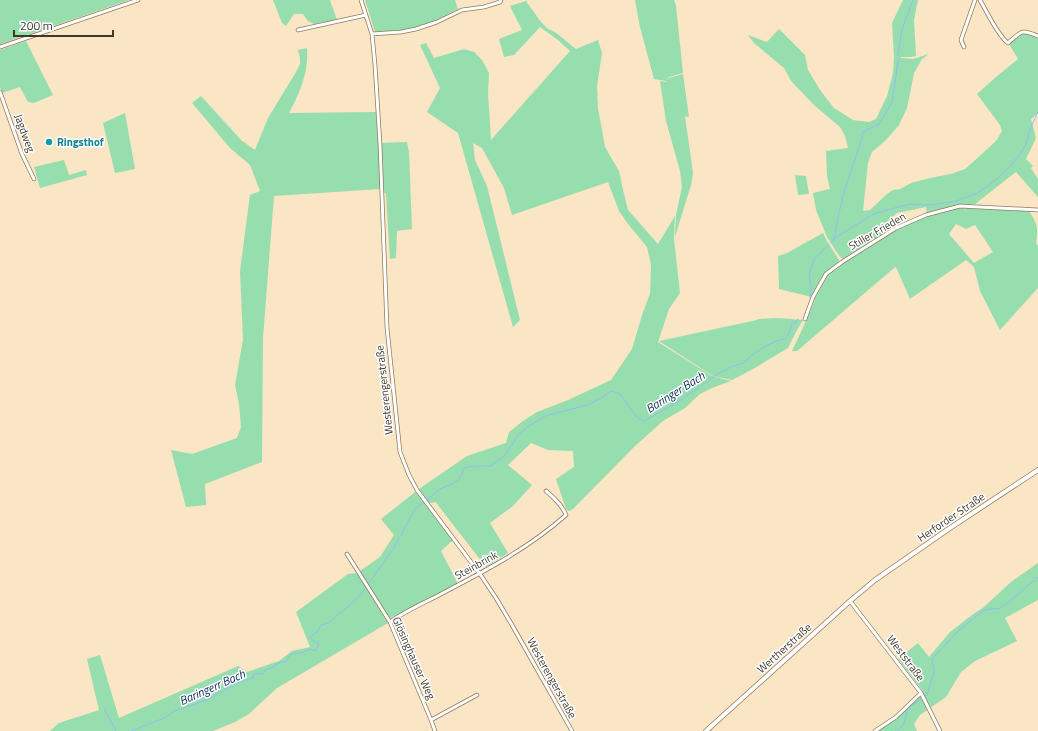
<svg xmlns="http://www.w3.org/2000/svg" width="1038" height="731" viewBox="0 0 1038 731" font-family="'Titillium Web',sans-serif">
  <style>
    .green { fill: #97deae; fill-rule: evenodd }
    .lines { fill: none; stroke-linecap: round; stroke-linejoin: round }
    .stream { stroke: #91bcf7; stroke-width: 1 }
    .minor-casing { stroke: #8e7b5d; stroke-width: 4.5 }
    .secondary-casing { stroke: #8e7b5d; stroke-width: 5.5 }
    .minor { stroke: #fff; stroke-width: 3 }
    .secondary { stroke: #fff; stroke-width: 4 }
    .culture-dot { fill: #0f9aa8; stroke: #fff; stroke-width: 1.5 }
    .labels { text-anchor: middle; dominant-baseline: central; stroke-width: 3; stroke-linejoin: round; paint-order: stroke }
    .street-label { font-size: 11px; fill: #3f372a; stroke: #fff }
    .culture-label { font-size: 11px; font-weight: bold; fill: #0d838f; stroke: #fff; text-anchor: start }
    .water-label { font-size: 12px; font-style: italic; fill: #0f3260; stroke: #fff }
  </style>
  <rect width="100%" height="100%" fill="#fae5c4"/>
  <!-- green -->
  <path class="green" d="M 0,0 L 129,0 L 0,44 Z
    M 273,0 L 330,0 L 337,20 L 314,24 L 308,21 L 303,14 L 294,14 L 286,26 L 282,23 Z
    M 365,0 L 455,0 L 458,9 C 441,18 423,28 403,31 C 394,32 384,32 375,32 Z
    M 635,0 L 674,0 L 676,6 L 683,73 L 669,77 L 666,81 L 669,78 L 683,74 L 689,117 L 685,116 L 693,173 L 691,185 L 675,237 L 676,215 L 682,187 L 680,171 L 666,121 L 660,81 L 666,82 L 666,81 L 654,79 L 640,27 Z
    M 903,0 L 918,0 L 914,20 L 916,56 L 911,57 L 901,57 L 901,58 L 913,59 L 929,54 L 922,59 L 914,73 L 907,108 L 899,125 L 886,140 L 872,152 L 868,163 L 863,211 L 870,210 L 887,194 L 893,190 L 900,189 L 911,183 L 930,178 L 951,174 L 965,169 L 973,162 L 996,141 L 1002,131 L 1000,125 L 977,94 L 996,77 L 1018,59 L 1009,44 C 1022,33 1021,31 1038,38 L 1038,113 L 1031,119 L 1036,138 L 1026,159 L 1033,166 L 1031,168 L 1038,179 L 1038,197 L 1016,172 L 975,204 L 960,205 L 927,213 L 926,207 L 897,213 L 882,226 L 887,233 L 843,259 L 840,257 L 827,237 L 816,210 L 813,193 L 830,189 L 827,176 L 826,151 L 848,148 L 845,136 L 840,127 L 815,106 L 791,81 L 784,68 L 754,43 L 748,35 L 767,42 L 779,29 L 805,55 L 808,70 L 820,90 L 834,108 L 853,120 L 869,122 L 876,119 L 887,96 L 893,73 L 894,57 L 892,23 Z
    M 526,1 L 541,22 L 548,29 L 555,32 L 576,49 L 598,40 L 602,53 L 597,86 L 598,108 L 605,147 L 619,171 L 624,194 L 628,210 L 658,244 L 675,216 L 674,239 L 680,293 L 669,309 L 658,342 L 712,376 L 731,381 L 712,388 L 700,394 L 685,408 L 663,421 L 634,447 L 573,509 L 569,511 L 566,509 L 556,479 L 574,467 L 573,451 L 548,450 L 531,443 L 508,465 L 532,485 L 513,506 L 490,523 L 508,553 L 486,567 L 437,504 L 436,502 L 425,504 L 453,540 L 441,551 L 458,584 L 388,619 L 379,605 L 378,607 L 388,623 L 277,688 L 249,714 L 235,722 L 213,731 L 50,731 L 59,723 L 99,710 L 87,659 L 100,655 L 119,718 L 238,666 L 247,672 L 279,661 L 292,651 L 310,647 L 296,612 L 348,574 L 357,573 L 380,557 L 394,535 L 381,519 L 419,489 L 467,456 L 506,443 L 509,432 L 523,421 L 537,412 L 568,400 L 611,380 L 632,349 L 643,312 L 650,294 L 651,265 L 647,247 L 628,224 L 619,211 L 608,182 L 512,215 L 504,188 L 482,148 L 473,143 L 475,160 L 487,186 L 520,320 L 513,327 L 458,133 L 427,112 L 440,88 L 420,45 L 426,43 L 434,58 L 464,49 L 474,52 L 482,60 L 489,73 L 488,93 L 491,140 L 570,51 L 558,40 L 540,27 L 514,55 L 504,57 L 499,39 L 522,30 L 510,6 Z
    M 26,41 L 53,95 L 34,103 L 28,102 L 20,87 L 2,93 L 0,87 L 0,50 Z
    M 307,48 C 309,72 300,92 289,113 L 376,112 L 378,143 L 407,142 L 409,152 L 412,229 L 397,231 L 396,258 L 390,259 L 386,194 L 380,189 L 274,196 L 263,338 L 262,462 L 205,484 L 206,505 L 186,507 L 171,450 L 192,454 L 237,438 L 241,427 L 239,404 L 235,385 L 243,340 L 240,271 L 250,195 L 260,191 L 250,165 L 230,148 L 192,103 L 201,96 L 241,140 L 255,150 L 268,118 L 296,72 L 300,64 L 300,58 L 298,50 Z
    M 125,113 L 135,169 L 115,173 L 103,123 Z
    M 64,160 L 69,175 L 86,170 L 87,175 L 40,188 L 34,167 Z
    M 795,175 L 806,176 L 809,194 L 798,195 Z
    M 963,207 L 967,213 L 964,207 L 1029,211 C 1038,225 1038,227 1036,244 L 1038,245 L 1038,288 L 1000,330 L 980,291 L 974,267 L 966,260 L 920,292 L 910,299 L 896,267 L 894,268 L 797,351 L 792,351 L 807,319 L 815,300 L 814,300 L 827,275 L 844,262 L 902,227 L 928,215 L 951,209 ZM 956,224 L 966,229 L 975,225 L 993,252 L 974,263 L 949,234 Z
    M 823,233 L 827,241 L 839,260 C 837,267 828,271 823,276 C 818,282 816,290 812,297 L 779,289 L 778,256 L 787,253 Z
    M 778,318 L 803,320 L 797,330 L 788,348 L 753,369 L 732,380 L 713,376 L 659,341 L 757,320 L 759,319 Z
    M 1038,563 L 1038,600 L 1005,618 L 1017,641 L 975,661 L 961,672 L 946,697 L 920,715 L 914,724 L 917,731 L 873,731 L 895,716 L 919,694 L 923,691 L 898,659 L 918,643 L 929,657 L 950,632 L 972,615 L 984,607 L 1011,582 Z"/>
  <g class="lines">
    <!-- stream -->
    <path class="stream" d="M 898,55 L 902,29 L 913,0
      M 834,240 C 837,221 841,203 846,185 C 852,168 859,151 863,132 L 879,124 L 892,102 L 896,76 L 898,60
      M 831,243 L 838,236 L 874,214 L 891,209 L 910,204 L 932,205 L 956,201 L 976,194 L 997,179 L 1012,164 L 1023,150 L 1027,141 L 1030,129 L 1038,112
      M 810,298 L 811,286 L 809,276 L 810,272 L 815,258 L 829,244
      M 427,500 L 440,489 L 458,481 L 465,467 L 480,466 L 491,466 L 504,456 L 512,445 L 518,435 L 529,426 L 545,416 L 587,405 L 603,397 L 610,391 L 619,393 L 637,417 L 644,421 L 678,402 L 719,373 L 731,367 L 743,363 L 752,355 L 764,347 L 774,342 L 784,339 L 788,335 L 792,324 L 795,323 L 798,319
      M 368,584 L 394,548 L 415,509 L 424,502
      M 927,695 L 934,671 L 932,659 L 958,631 L 984,610 L 1000,608 L 1009,602 L 1038,577
      M 104,708 L 116,731
      M 131,731 L 164,718 L 175,711 L 207,700 L 224,690 L 240,682 L 253,678 L 254,673 L 259,674 L 264,673 L 265,670 C 273,668 280,661 287,661 C 290,651 296,654 304,652 C 306,651 308,650 310,649 L 316,651 L 319,644 L 313,641 L 310,637 L 317,632 L 321,625 C 324,624 327,624 330,622 C 332,621 333,619 334,618 C 345,608 359,600 366,587
      M 895,731 L 903,726 L 908,709 L 921,699"/>
    <defs>
      <path id="minor" d="M 361,0 L 372,34 L 375,65 L 380,144 L 387,328 L 400,452 L 409,475 L 417,490 L 480,574 L 496,598 L 512,625 L 572,731
        M 980,0 C 987,12 998,36 1008,43 C 1022,31 1021,29 1038,36
        M 298,30 L 366,15
        M 372,34 L 401,32 L 416,29 L 437,22 L 462,10 L 484,7 L 500,2 L 501,0
        M 0,47 L 138,0
        M 964,47 L 961,40 L 975,0
        M 0,92 L 22,154 L 34,179
        M 805,319 L 813,297 L 826,274 L 842,262 L 896,228 L 926,215 L 960,206 L 1038,210
        M 347,554 L 390,622 L 431,720 L 435,731
        M 850,601 L 921,693 L 940,731
        M 390,622 C 405,611 424,603 441,594 C 485,571 529,548 566,515 C 562,505 554,498 546,491
        M 431,720 L 477,695
        M 875,731 L 896,717 L 921,693"/>
      <path id="secondary" d="M 706,731 L 850,601 L 875,580 L 950,528 L 1038,470"/>
    </defs>
    <!-- minor casing -->
    <use href="#minor" class="minor-casing"/>
    <!-- secondary casing -->
    <use href="#secondary" class="secondary-casing"/>
    <!-- minor -->
    <use href="#minor" class="minor"/>
    <!-- secondary -->
    <use href="#secondary" class="secondary"/>
  </g>
  <!-- markers -->
  <circle class="culture-dot" cx="49" cy="142" r="4"/>
  <g class="labels">
    <!-- street labels -->
    <g class="street-label">
      <text transform="translate(25 133) rotate(70)">Jagdweg</text>
      <text transform="translate(877 231) rotate(-30)">Stiller Frieden</text>
      <text transform="translate(384 390) rotate(-96)">Westerengerstraße</text>
      <text transform="translate(951 517) rotate(-34)">Herforder Straße</text>
      <text transform="translate(476 565) rotate(-29)">Steinbrink</text>
      <text transform="translate(784 648) rotate(-42)">Wertherstraße</text>
      <text transform="translate(414 658) rotate(66)">Glösinghauser Weg</text>
      <text transform="translate(906 658) rotate(53)">Weststraße</text>
      <text transform="translate(552 678) rotate(61)">Westerengerstraße</text>
    </g>
    <!-- culture labels -->
    <g class="culture-label">
      <text x="57" y="142">Ringsthof</text>
    </g>
    <!-- water labels -->
    <g class="water-label">
      <text transform="translate(675 392) rotate(-32)">Baringer Bach</text>
      <text transform="translate(212 687) rotate(-24)">Baringerr Bach</text>
    </g>
  </g>
  <!-- scale -->
  <path d="M14 30v6h99v-6" fill="none" stroke="#3f372a" stroke-width="2"/>
  <text x="20" y="30" font-size="12" fill="#3f372a" stroke="#ffffff" stroke-width="3" paint-order="stroke">200 m</text>
</svg>
